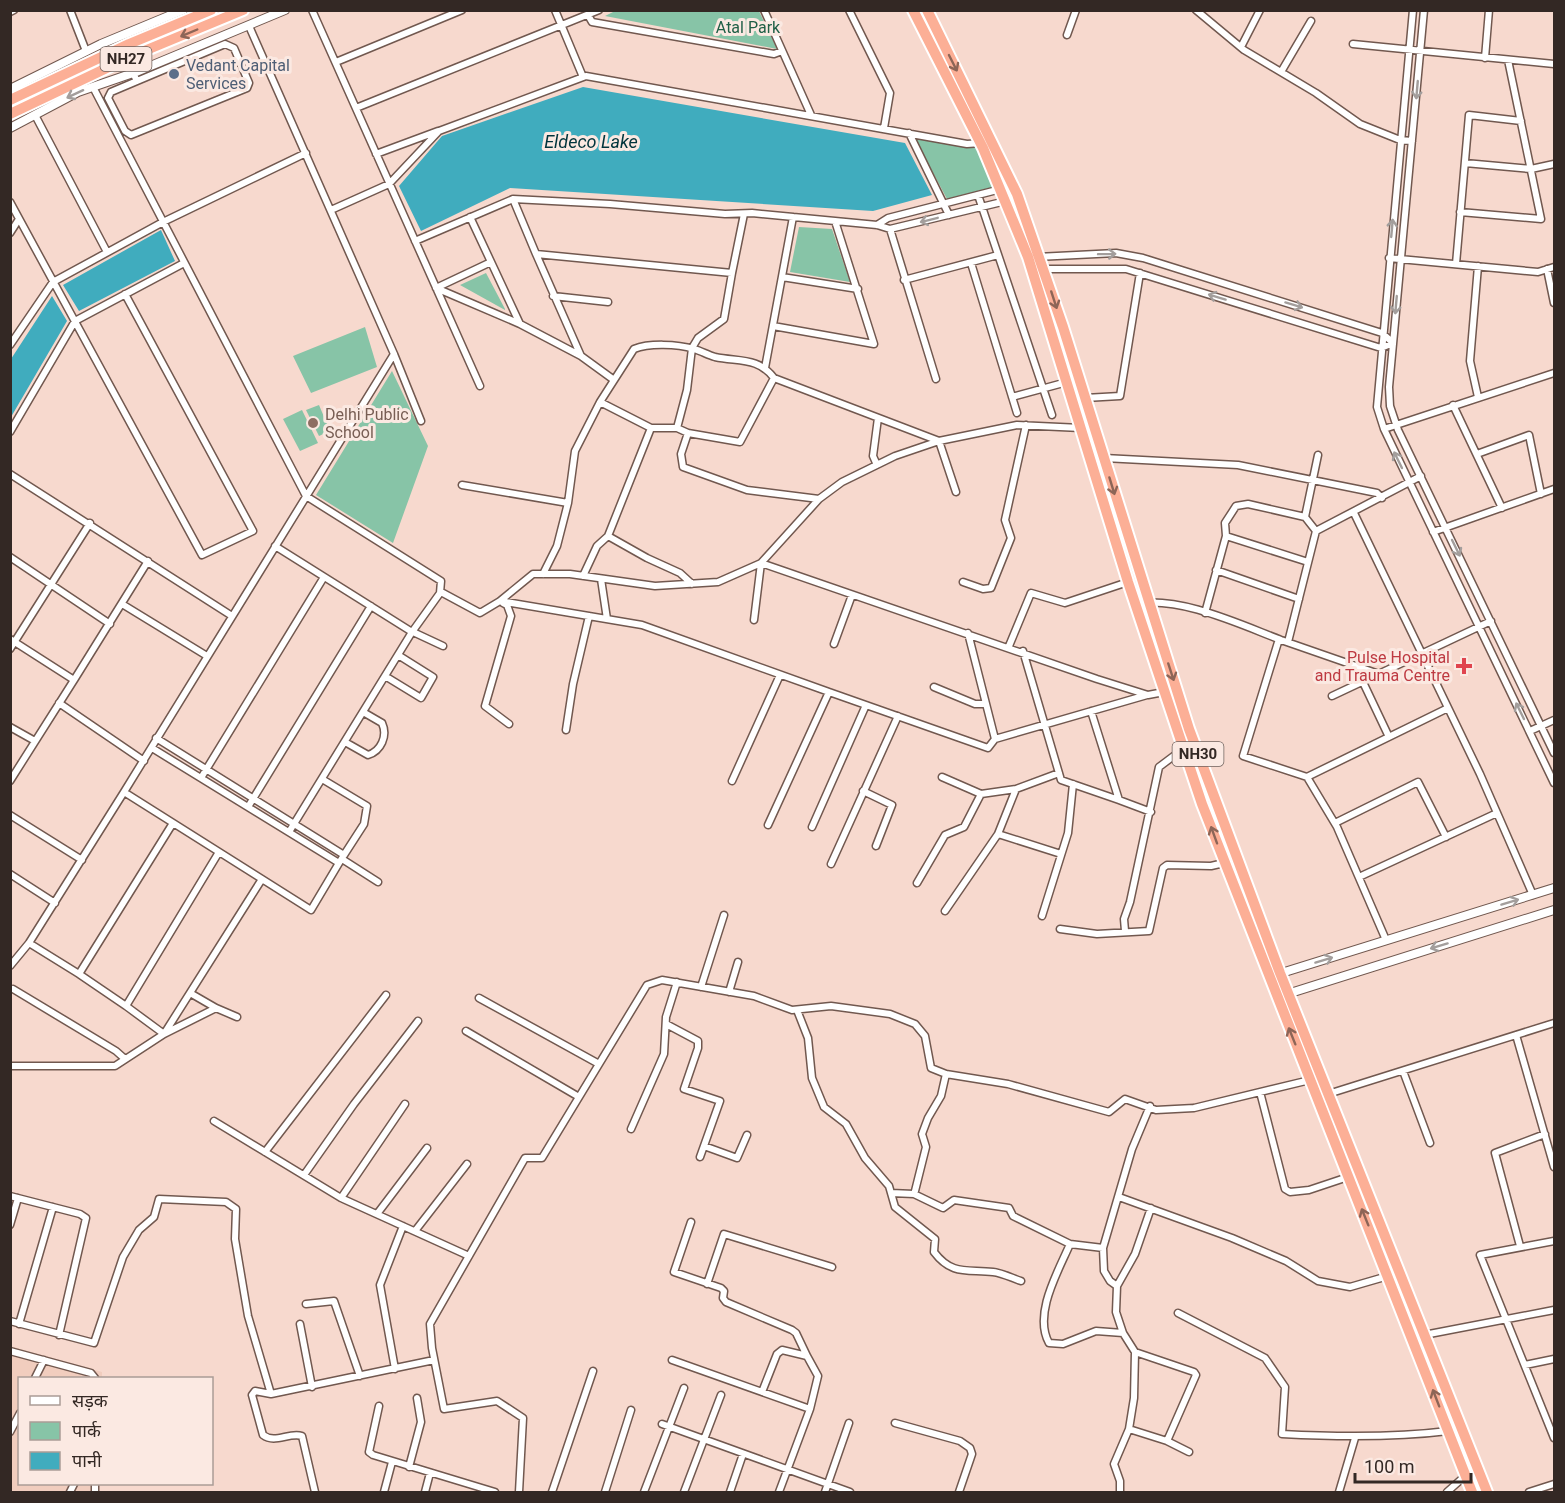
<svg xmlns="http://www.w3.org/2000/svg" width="1565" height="1503" viewBox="0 0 1565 1503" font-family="Roboto,'Noto Sans Devanagari',sans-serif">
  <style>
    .built { fill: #f1cdbe }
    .green { fill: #87c4a7 }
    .water { fill: #40acbe }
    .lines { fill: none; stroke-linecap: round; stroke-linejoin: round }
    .minor-casing { stroke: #71584f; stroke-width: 9 }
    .tertiary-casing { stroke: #71584f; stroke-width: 10 }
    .trunk-casing { stroke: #fff; stroke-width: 14 }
    .minor { stroke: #fff; stroke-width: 6 }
    .tertiary { stroke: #fff; stroke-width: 8 }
    .trunk { stroke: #fcaf96; stroke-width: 10 }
    .oneway { stroke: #8d6557 }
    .oneway2 { stroke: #a39e9c }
    .service-dot { fill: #5c6f8a; stroke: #fbe9e2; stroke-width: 2 }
    .education-dot { fill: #8d6e63; stroke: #fbe9e2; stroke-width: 2 }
    .health-dot { fill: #e0444e; stroke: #fbe9e2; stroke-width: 2 }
    .labels { text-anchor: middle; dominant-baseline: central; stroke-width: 6; stroke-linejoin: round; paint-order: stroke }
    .shield { fill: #fbe9e2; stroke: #6f625d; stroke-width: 1.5 }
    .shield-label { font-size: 15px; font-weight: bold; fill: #332824 }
    .park-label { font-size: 16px; fill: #206047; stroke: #fbe9e2 }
    .service-label { font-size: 16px; fill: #4e5e75; stroke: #fbe9e2; text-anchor: start }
    .education-label { font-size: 16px; fill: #785e54; stroke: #fbe9e2; text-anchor: start }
    .health-label { font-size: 16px; fill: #be3a42; stroke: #fbe9e2; text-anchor: end }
    .water-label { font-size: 18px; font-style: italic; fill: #00343c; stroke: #fbe9e2 }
  </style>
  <rect width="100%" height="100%" fill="#f7d9ce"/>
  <!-- built -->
  <path class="built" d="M 10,1346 L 102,1372 L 102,1378 L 20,1378 L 20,1484 L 98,1484 L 97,1492 L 11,1492 Z"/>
  <!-- green -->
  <path class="green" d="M 617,10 L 759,11 L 777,49 L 605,16 Z
    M 914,137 L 979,147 L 997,186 L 947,199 Z
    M 799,227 L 832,229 L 850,282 L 790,272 Z
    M 486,273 L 505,309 L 505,310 L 460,285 Z
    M 365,327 L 377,367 L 311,393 L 293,356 Z
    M 392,371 L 428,446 L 393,543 L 316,495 Z
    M 319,405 L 330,431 L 319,436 L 306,410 Z
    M 302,410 L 318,443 L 300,451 L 283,419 Z"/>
  <!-- water -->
  <path class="water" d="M 583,87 L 905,143 L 932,195 L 873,211 L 510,188 L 421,231 L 399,186 L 442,136 Z
    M 161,230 L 175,261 L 79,311 L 63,285 Z
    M 52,296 L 67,321 L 11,417 L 11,359 Z"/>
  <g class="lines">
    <defs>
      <path id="minor" d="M 70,10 L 86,51
        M 312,10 L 480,386
        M 555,10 L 583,77
        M 764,10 L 811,115
        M 849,10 L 890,93 L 884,128
        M 1196,10 L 1244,50 L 1316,93 L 1360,124 L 1400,140 L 1412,141
        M 1413,10 L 1377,407 L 1384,429 L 1554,783
        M 1424,10 L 1389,387 L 1390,406 L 1398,430 L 1554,753
        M 10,12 L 14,10
        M 588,15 L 592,22 L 774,54 L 782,51
        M 249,26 L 394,354 L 421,421
        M 1067,35 L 1076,10
        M 1353,44 L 1554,64
        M 1241,47 L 1260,10
        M 1485,58 L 1489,10
        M 336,62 L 462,10
        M 1281,72 L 1311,21
        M 133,73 L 137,81 L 111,92 L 108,98 L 125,131 L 131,135 L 247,88 L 249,83 L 234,48 L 225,44 L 137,81
        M 93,87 L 306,496 L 441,581 L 440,593 L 412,632
        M 356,108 L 599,10
        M 35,115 L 107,252
        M 909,133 L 949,215
        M 376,154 L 438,131
        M 1465,163 L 1531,169 L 1554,164
        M 978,195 L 1052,415
        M 513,199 L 536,254 L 732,273 L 724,319 L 698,338 L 692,348 L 687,390 L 677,428
        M 10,202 L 202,555 L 253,531 L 125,294
        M 331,210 L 389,184 L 439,131 L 586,76 L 967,144 L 981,143
        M 1460,212 L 1541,219 L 1508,60
        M 470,217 L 520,324 L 581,356
        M 877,225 L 888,218 L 1001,189
        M 890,229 L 936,379
        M 10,233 L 19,219
        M 415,241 L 513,199 L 610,204 L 725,214 L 752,213 L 877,225 L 890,229 L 1006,201
        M 536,254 L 581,356 L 614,380
        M 1037,257 L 1116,253 L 1143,258 L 1382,333 L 1393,343 L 1381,348 L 1126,269 L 1041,269
        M 1389,258 L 1538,272 L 1554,267
        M 491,262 L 436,288 L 520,324
        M 971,263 L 1017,413
        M 1456,264 L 1469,115 L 1521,121
        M 1478,266 L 1470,361 L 1478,397
        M 1547,269 L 1554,303
        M 732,273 L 744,214
        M 782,277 L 858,289
        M 904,280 L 998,255
        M 553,296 L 608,302
        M 773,326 L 874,344 L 835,221
        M 10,345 L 53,282 L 163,222 L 306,153
        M 765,368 L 793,217
        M 1012,397 L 1067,382
        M 1085,398 L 1120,396 L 1140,273
        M 600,402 L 651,428 L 677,428 L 688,433 L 740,442 L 774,378 L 939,441 L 956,492
        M 1453,405 L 1502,508
        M 1384,429 L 1554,373
        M 10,432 L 75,321 L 184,263
        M 688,433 L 681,454 L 683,467 L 747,490 L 819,499
        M 1477,454 L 1529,435 L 1541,494
        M 1104,458 L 1238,465 L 1377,493 L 1382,498
        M 877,465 L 873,456 L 878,418
        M 10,474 L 232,616
        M 462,485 L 568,503
        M 1354,513 L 1480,774 L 1533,895
        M 1316,531 L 1305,517 L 1318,455
        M 1433,532 L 1554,489
        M 608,536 L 647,558 L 680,573 L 692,584
        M 1226,536 L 1308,562
        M 275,546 L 412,632 L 289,832
        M 10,557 L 110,624
        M 761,563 L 1097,679 L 1148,695 L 1164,692
        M 1216,570 L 1299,599
        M 543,574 L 557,546 L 568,503 L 575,451 L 600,402 L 634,349 C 649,343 677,344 694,349 C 701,351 708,355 715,357 C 739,362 758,357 774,378
        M 583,576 L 597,546 L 608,536 L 651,428
        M 601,579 L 607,619
        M 963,582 L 983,589 L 991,588 L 1011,538 L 1005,520 L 1026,425
        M 441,592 L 480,613 L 500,601 L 533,574 L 570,574 L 655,586 L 718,582 L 761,563 L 819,499 L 842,482 L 895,456 L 939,441 L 1017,425 L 1081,428
        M 500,601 L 642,625 L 829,692
        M 503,603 L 507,605 L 511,616 L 485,706 L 509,724
        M 122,604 L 207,656
        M 1135,604 C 1180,596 1239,624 1281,640 C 1313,651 1344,662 1376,673
        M 1205,613 L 1226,536 L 1225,523 L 1236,506 L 1248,504 L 1305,517
        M 754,620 L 761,563
        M 413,632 L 443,646
        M 968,633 L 995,739 L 1147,695
        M 10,639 L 74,680 L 148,561
        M 1279,639 L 1243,756 L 1307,777 L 1448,708
        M 1288,642 L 1316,531 L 1421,476
        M 834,644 L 852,595
        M 1009,646 L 1031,593 L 1065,603 L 1128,582
        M 10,649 L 90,523
        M 1023,651 L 1061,780 L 1119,800 L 1091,711
        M 385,676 L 421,698 L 433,677 L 398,655
        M 1362,680 L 1389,737
        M 934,687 L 975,704 L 986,704
        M 1332,696 L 1491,621
        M 59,703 L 144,761
        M 10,727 L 35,741
        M 566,730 L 573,684 L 589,616
        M 1530,731 L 1554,720
        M 156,738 L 344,855 L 339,863
        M 345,742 L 368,755 C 381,751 388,736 382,723 L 363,712
        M 942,777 L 981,794 L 1016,789 L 1059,773
        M 1307,777 L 1337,827 L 1386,940
        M 201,778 L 324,577
        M 322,779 L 367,806 L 364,824 L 344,855
        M 10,781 L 74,680
        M 732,781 L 780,675
        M 863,791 L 892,805 L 876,846
        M 124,792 L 311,910 L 339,863 L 152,748
        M 1119,800 L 1151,812
        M 248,807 L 371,606
        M 10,815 L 82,860
        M 1335,823 L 1418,782 L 1446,837
        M 768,825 L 829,692 L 988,748 L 995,739
        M 812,827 L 866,705
        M 998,834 L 1061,854
        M 342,859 L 378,882
        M 831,864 L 898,716
        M 10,874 L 55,903
        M 1359,877 L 1497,813
        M 917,883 L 945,835 L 964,827 L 981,794
        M 945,911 L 998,834 L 1016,789
        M 1042,916 L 1068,833 L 1073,784
        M 1060,929 L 1097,934 L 1149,931 L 1163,868 L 1167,865 L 1211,866 L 1224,863
        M 1125,931 L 1124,919 L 1130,902 L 1159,767 L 1183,749
        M 29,943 L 79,974 L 173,823
        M 10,966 L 29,943 L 124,792 L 394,354
        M 79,974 L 126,1006 L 219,852
        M 701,987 L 724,915
        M 13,989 L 116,1051 L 125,1059
        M 729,992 L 738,962
        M 479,998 L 599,1064
        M 126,1006 L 164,1034 L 262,879
        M 216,1008 L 237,1017
        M 797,1010 L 808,1038 L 812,1078 L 824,1107 L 846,1124 L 865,1158 L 889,1186 L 895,1207 L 935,1239 L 934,1252 C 952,1276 968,1269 993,1272 C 1002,1273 1012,1278 1021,1281
        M 666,1024 L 698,1041 L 698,1048 L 684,1089 L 720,1101 L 700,1157
        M 466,1031 L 579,1097
        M 1516,1035 L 1554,1167
        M 10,1066 L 115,1066 L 164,1034 L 216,1008 L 190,993
        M 1403,1071 L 1430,1143
        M 1260,1092 L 1285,1189 L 1290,1192 L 1309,1190 L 1348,1177
        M 1328,1094 L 1554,1023
        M 214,1121 L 341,1198 L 469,1256
        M 631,1129 L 664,1054 L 666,1017 L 677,982
        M 704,1146 L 737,1158 L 747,1135
        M 265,1152 L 386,995
        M 304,1175 L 354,1104 L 418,1021
        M 915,1191 L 926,1147 L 922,1134 L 928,1118 L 941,1096 L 946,1074
        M 891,1193 L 914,1194 L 943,1208 L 954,1200 L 1009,1208 L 1013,1216 L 1070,1244 L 1103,1248
        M 10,1196 L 80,1214 L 86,1218 L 59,1335
        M 1119,1197 L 1232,1238 L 1286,1261 L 1318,1281 L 1350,1287 L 1388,1276
        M 341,1198 L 405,1104
        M 377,1214 L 427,1148
        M 691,1222 L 674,1272 L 721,1288 L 724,1291 L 723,1298 L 726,1302 L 792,1330 L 796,1333 L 807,1356
        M 10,1225 L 18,1198
        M 415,1231 L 467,1164
        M 1554,1241 L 1480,1255 L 1554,1438
        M 1070,1244 C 1058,1272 1033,1314 1049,1343 L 1063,1344 L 1096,1331 L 1123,1333
        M 1520,1246 L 1495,1153 L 1545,1134
        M 707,1284 L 724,1234 L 832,1267
        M 1117,1286 L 1110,1281 L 1104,1271 L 1103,1248 L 1132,1149 L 1150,1106
        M 306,1304 L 334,1301 L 360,1376
        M 1178,1313 L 1265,1358 L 1285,1387 L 1282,1434 C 1338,1437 1392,1438 1448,1431
        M 10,1321 L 94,1343 L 123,1257 L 139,1230 L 154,1217 L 159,1199 L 226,1202 L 236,1209 L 235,1239 L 248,1316 L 271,1394 L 434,1360
        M 19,1324 L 53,1207
        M 300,1324 L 312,1387
        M 1424,1335 L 1554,1310
        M 10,1351 L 91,1373 L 95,1378
        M 1135,1352 L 1194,1372 L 1196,1375 L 1167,1441
        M 672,1360 L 810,1409
        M 1525,1365 L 1554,1359
        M 395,1369 L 380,1285 L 403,1226
        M 35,1378 L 44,1360
        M 762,1392 L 777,1354 L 782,1350 L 807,1356 L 818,1376 L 810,1409 L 779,1492
        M 271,1394 L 255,1391 L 252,1395 L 263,1435 C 275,1444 289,1432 302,1436 L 315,1492
        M 379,1406 L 369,1452 L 373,1455 L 495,1492
        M 895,1423 L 960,1441 L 970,1448 L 972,1454 L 959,1492
        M 662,1424 L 850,1492
        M 1129,1429 L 1167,1441 L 1189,1452
        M 10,1432 L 20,1413
        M 409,1467 L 421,1422 L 417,1398
        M 70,1492 L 74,1484
        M 95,1492 L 95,1484
        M 384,1492 L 392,1462
        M 425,1492 L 430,1473
        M 519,1492 L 523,1418 L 497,1401 L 444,1409 L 432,1348 L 430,1324 L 525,1158 L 542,1158 L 647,985 L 662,980 L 754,996 L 792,1010 L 831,1006 L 890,1014 L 915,1024 L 925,1036 L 931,1068 L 946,1074 L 1008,1084 L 1109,1112 L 1125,1099 L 1156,1110 L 1194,1108 L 1310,1080
        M 552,1492 L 593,1371
        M 605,1492 L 631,1410
        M 644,1492 L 684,1388
        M 684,1492 L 721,1395
        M 730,1492 L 743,1454
        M 825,1492 L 849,1423
        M 1120,1492 L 1120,1481 L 1114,1464 L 1129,1429 L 1134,1398 L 1135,1352 L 1123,1333 L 1116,1312 L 1117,1286 L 1135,1254 L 1151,1208
        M 1339,1492 L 1355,1438
        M 1447,1492 L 1465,1476
        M 1529,1492 L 1554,1484"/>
      <path id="tertiary" d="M 10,89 L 101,44 L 183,10
        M 10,128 L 78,92 L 136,72 L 285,10
        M 1275,975 L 1554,888
        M 1284,995 L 1554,910"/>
      <path id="trunk" d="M 913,10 L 983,148 L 1028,257 L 1128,582 L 1202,804 L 1472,1492
        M 927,10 L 1017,194 L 1063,327 L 1189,729 L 1280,973 L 1487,1492
        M 10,100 L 129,44 L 211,10
        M 10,114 L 132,56 L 243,10"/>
    </defs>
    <!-- minor casing -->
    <use href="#minor" class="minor-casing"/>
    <!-- tertiary casing -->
    <use href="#tertiary" class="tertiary-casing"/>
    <!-- trunk casing -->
    <use href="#trunk" class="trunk-casing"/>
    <!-- minor -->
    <use href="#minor" class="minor"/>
    <!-- tertiary -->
    <use href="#tertiary" class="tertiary"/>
    <!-- trunk -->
    <use href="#trunk" class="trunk"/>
  </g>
  <!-- one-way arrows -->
  <defs><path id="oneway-shaft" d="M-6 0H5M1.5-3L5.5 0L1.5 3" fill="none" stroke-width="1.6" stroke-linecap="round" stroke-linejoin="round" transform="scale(1.5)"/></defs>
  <g class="oneway">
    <use href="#oneway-shaft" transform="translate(189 33) rotate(157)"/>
    <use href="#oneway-shaft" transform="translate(953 63) rotate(63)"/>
    <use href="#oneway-shaft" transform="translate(1054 300) rotate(72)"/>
    <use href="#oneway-shaft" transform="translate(1112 486) rotate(73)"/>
    <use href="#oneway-shaft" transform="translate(1171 672) rotate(72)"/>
    <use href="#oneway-shaft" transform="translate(1214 835) rotate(-110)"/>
    <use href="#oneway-shaft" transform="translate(1292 1036) rotate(-112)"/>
    <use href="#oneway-shaft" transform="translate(1365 1217) rotate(-112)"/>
    <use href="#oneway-shaft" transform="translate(1436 1398) rotate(-111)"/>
  </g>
  <g class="oneway2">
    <use href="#oneway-shaft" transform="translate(1417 90) rotate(95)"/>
    <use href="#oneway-shaft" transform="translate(75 94) rotate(155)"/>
    <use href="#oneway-shaft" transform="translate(929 220) rotate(166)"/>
    <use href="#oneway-shaft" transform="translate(1392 228) rotate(-85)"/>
    <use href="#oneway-shaft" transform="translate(1107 254) rotate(-1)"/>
    <use href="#oneway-shaft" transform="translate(1217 297) rotate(-163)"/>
    <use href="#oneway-shaft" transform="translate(1294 305) rotate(17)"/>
    <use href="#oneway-shaft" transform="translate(1396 305) rotate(95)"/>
    <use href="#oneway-shaft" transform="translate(1398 460) rotate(-116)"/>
    <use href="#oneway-shaft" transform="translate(1456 548) rotate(64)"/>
    <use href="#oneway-shaft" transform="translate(1520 711) rotate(-116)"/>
    <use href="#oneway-shaft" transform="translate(1510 902) rotate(-17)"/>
    <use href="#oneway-shaft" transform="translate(1439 946) rotate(163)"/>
    <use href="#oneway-shaft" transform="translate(1324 960) rotate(-17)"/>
  </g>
  <!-- markers -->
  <circle class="service-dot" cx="174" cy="74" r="6"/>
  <circle class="education-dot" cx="313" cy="423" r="6"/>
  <path class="health-dot" d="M1461 657h6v6h6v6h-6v6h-6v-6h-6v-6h6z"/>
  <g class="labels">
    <!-- shield labels -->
    <g class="shield">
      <rect x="100.5" y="47" width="51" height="24" rx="4.5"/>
      <rect x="1172.5" y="742" width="51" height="24" rx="4.5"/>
    </g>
    <g class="shield-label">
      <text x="126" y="59">NH27</text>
      <text x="1198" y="754">NH30</text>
    </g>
    <!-- park labels -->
    <g class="park-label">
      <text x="748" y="27">Atal Park</text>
    </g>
    <!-- service labels -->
    <g class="service-label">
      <text x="186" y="65">Vedant Capital<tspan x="186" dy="18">Services</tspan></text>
    </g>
    <!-- education labels -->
    <g class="education-label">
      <text x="325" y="414">Delhi Public<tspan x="325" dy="18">School</tspan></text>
    </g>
    <!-- health labels -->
    <g class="health-label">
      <text x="1450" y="657">Pulse Hospital<tspan x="1450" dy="18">and Trauma Centre</tspan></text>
    </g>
    <!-- water labels -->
    <g class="water-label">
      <text x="591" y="141">Eldeco Lake</text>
    </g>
  </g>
  <!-- border -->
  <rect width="1565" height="1503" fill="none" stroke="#332824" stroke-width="24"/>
  <!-- legend -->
  <rect x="18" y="1377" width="195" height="108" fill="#fbe9e2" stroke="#ab9c96" stroke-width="1.5"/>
  <rect x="30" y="1396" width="30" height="9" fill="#ffffff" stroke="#ab9c96" stroke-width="1.5"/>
  <text x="72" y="1407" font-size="18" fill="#332824">सड़क</text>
  <rect x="30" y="1422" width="30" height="18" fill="#87c4a7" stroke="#ab9c96" stroke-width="1.5"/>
  <text x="72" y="1437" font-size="18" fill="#332824">पार्क</text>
  <rect x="30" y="1452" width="30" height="18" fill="#40acbe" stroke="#ab9c96" stroke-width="1.5"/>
  <text x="72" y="1467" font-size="18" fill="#332824">पानी</text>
  <!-- scale -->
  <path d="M1355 1473v9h116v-9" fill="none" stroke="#332824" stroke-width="3"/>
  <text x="1364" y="1473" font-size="18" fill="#332824" stroke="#fbe9e2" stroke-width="4.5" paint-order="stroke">100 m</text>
</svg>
